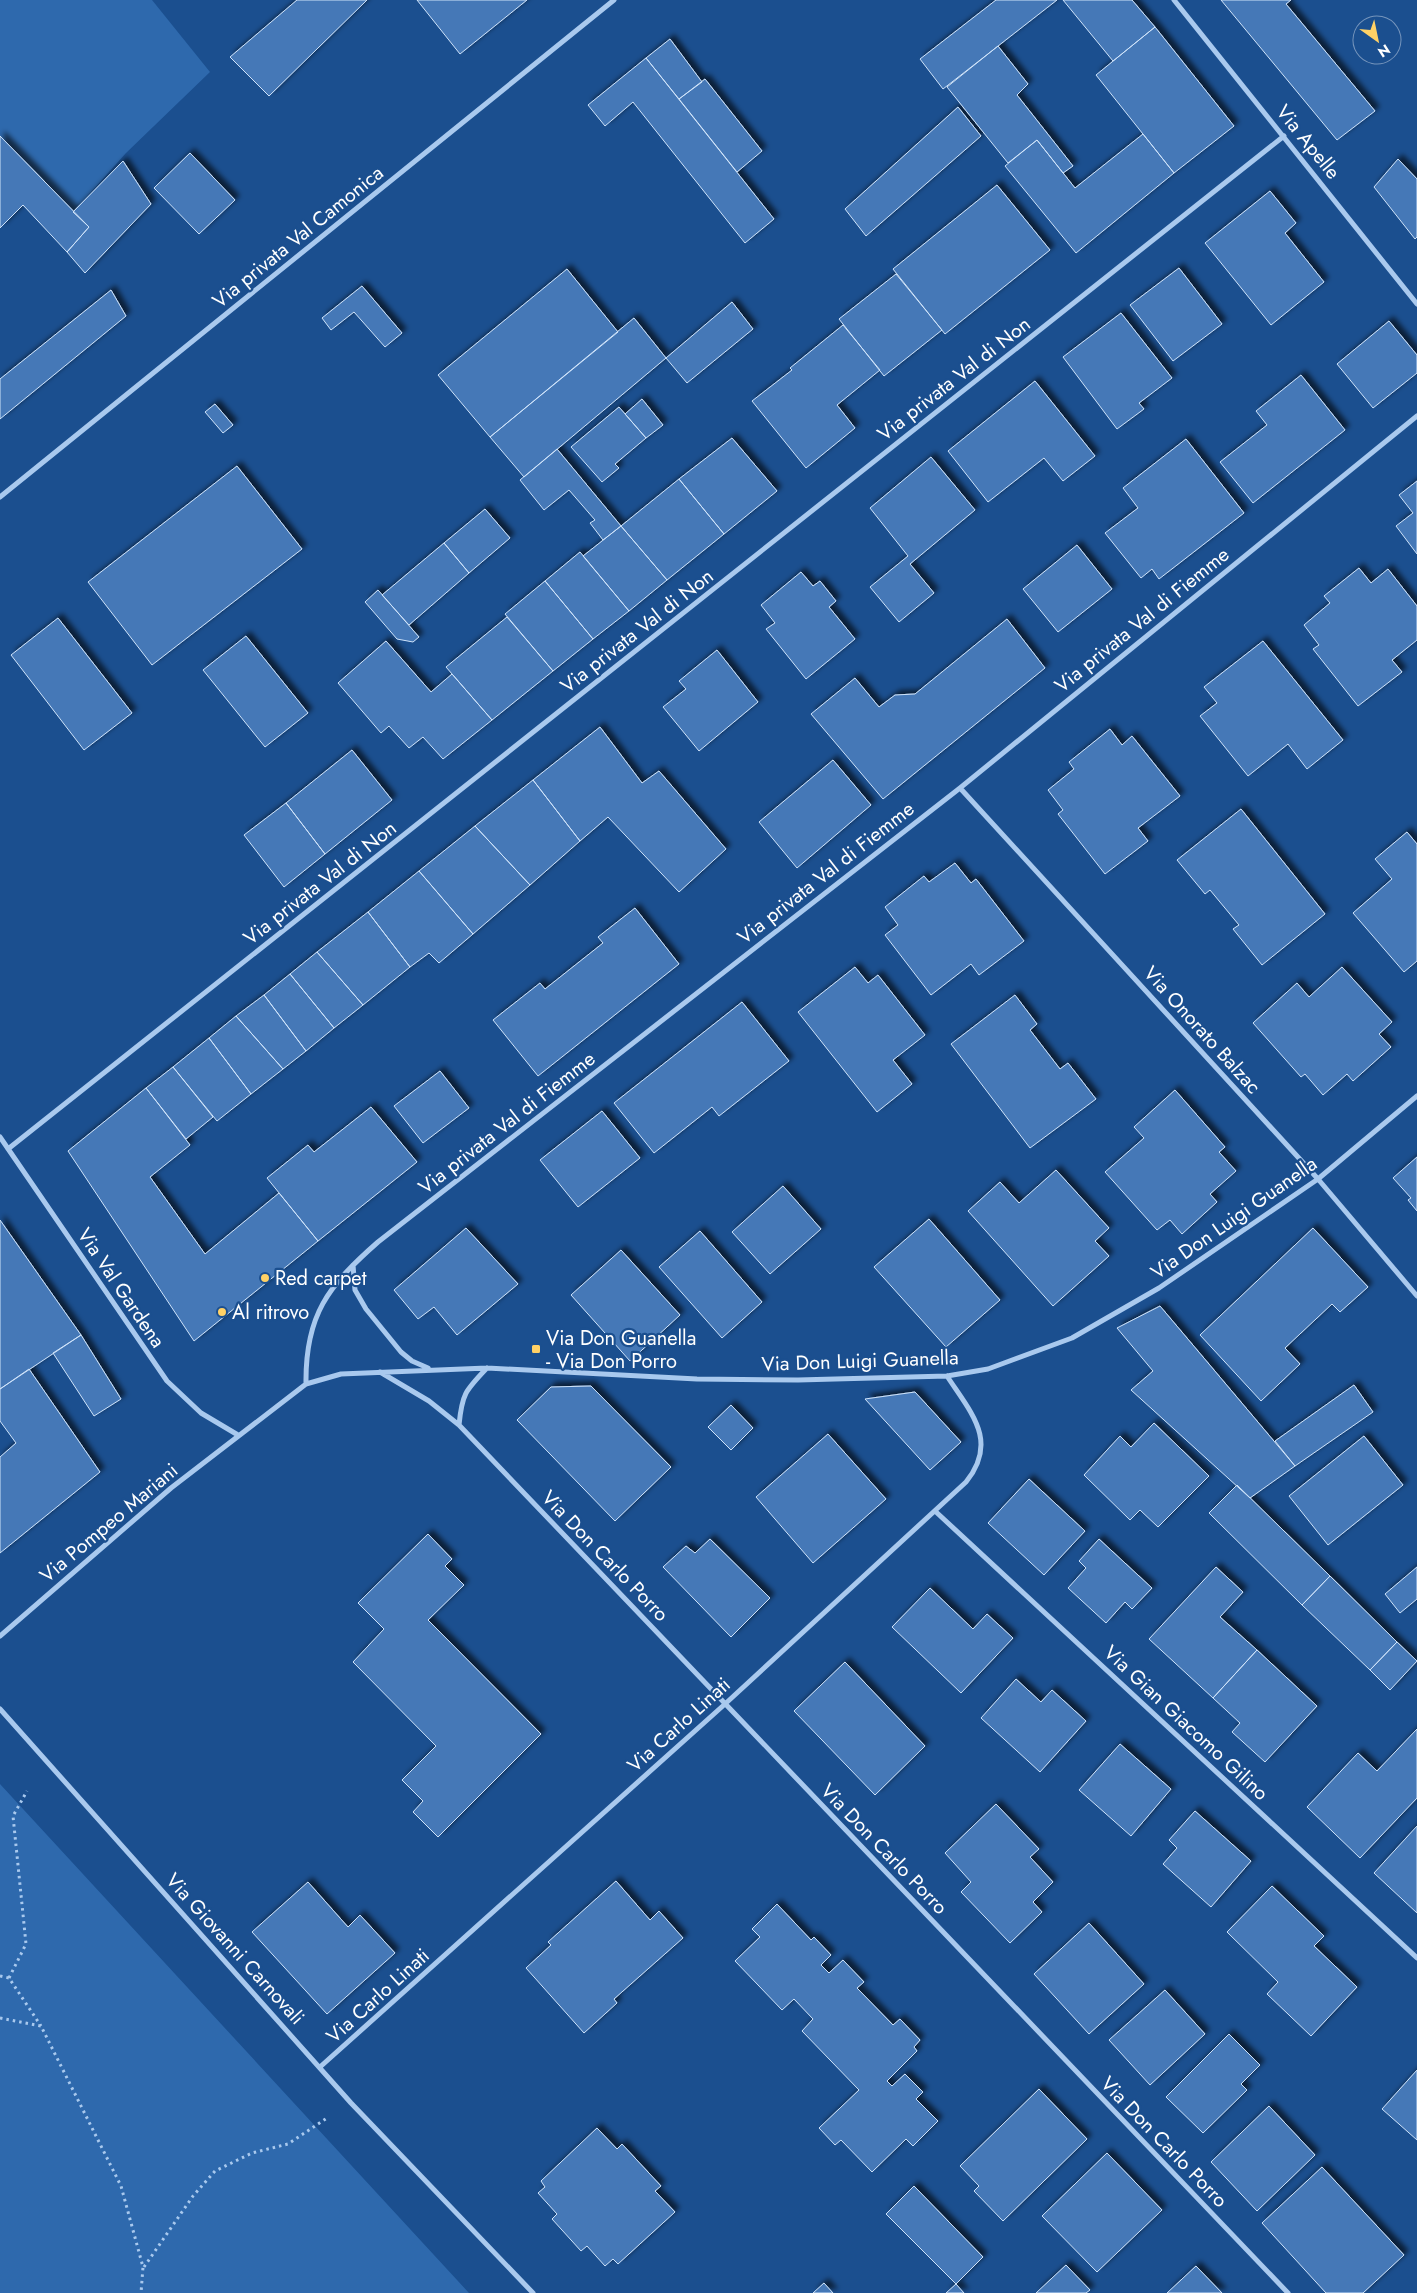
<svg xmlns="http://www.w3.org/2000/svg" width="1417" height="2293" viewBox="0 0 1417 2293" font-family="Jost,sans-serif">
  <style>
    .green { fill: #2e69ad }
    .building { fill: #4478b7; stroke: #cfe3fa; filter: url(#shadow) }
    .lines { fill: none; stroke-linecap: round; stroke-linejoin: round }
    .path { stroke: #a9c9ee; stroke-width: 3; stroke-dasharray: 2.5 4; stroke-linecap: butt }
    .minor { stroke: #a9c9ee; stroke-width: 5 }
    .poi-dot { fill: #ffd166; stroke: #1b4f8f; stroke-width: 2 }
    .labels { text-anchor: middle; dominant-baseline: central; stroke-width: 4.5; stroke-linejoin: round; paint-order: stroke }
    .street-label { font-size: 20px; fill: #fff; stroke: #1b4f8f }
    .poi-label { font-size: 20px; fill: #fff; stroke: #1b4f8f; text-anchor: start }
  </style>
  <defs>
    <filter id="shadow"><feDropShadow dx="4.5" dy="-4.5" stdDeviation="2.5" flood-color="#0009"/></filter>
  </defs>
  <rect width="100%" height="100%" fill="#1b4f8f"/>
  <!-- green -->
  <path class="green" d="M 0,0 L 152,0 L 210,72 L 126,153 L 73,212 L 0,136 Z
    M 0,1784 L 469,2293 L 0,2293 Z"/>
  <!-- building -->
  <path class="building" d="M 297,0 L 367,0 L 269,96 L 230,57 Z
    M 417,0 L 527,0 L 460,54 Z
    M 996,0 L 1057,0 L 943,89 L 920,59 Z
    M 1063,0 L 1132,0 L 1155,27 L 1113,61 Z
    M 1221,0 L 1291,0 L 1286,4 L 1375,111 L 1337,140 Z
    M 1155,27 L 1234,126 L 1174,173 L 1096,75 Z
    M 670,39 L 702,82 L 679,99 L 646,58 Z
    M 998,46 L 1028,84 L 1017,95 L 1073,166 L 1063,173 L 1037,140 L 1008,163 L 947,87 Z
    M 646,58 L 774,219 L 745,243 L 633,102 L 605,126 L 588,105 Z
    M 705,79 L 762,151 L 737,172 L 679,99 Z
    M 958,107 L 981,136 L 866,236 L 845,209 Z
    M 1143,134 L 1174,173 L 1076,253 L 1005,166 L 1037,140 L 1075,188 Z
    M 0,136 L 89,227 L 67,252 L 23,205 L 0,228 Z
    M 190,153 L 235,200 L 199,234 L 154,188 Z
    M 1398,159 L 1417,179 L 1417,237 L 1415,239 L 1374,187 Z
    M 123,161 L 151,204 L 85,273 L 67,252 L 89,227 L 73,212 Z
    M 997,185 L 1050,250 L 945,334 L 893,269 Z
    M 1270,191 L 1296,223 L 1285,233 L 1324,282 L 1271,325 L 1205,243 Z
    M 1179,268 L 1222,324 L 1173,361 L 1130,305 Z
    M 567,269 L 618,332 L 490,437 L 438,375 Z
    M 896,274 L 942,330 L 884,376 L 839,319 Z
    M 362,286 L 402,333 L 385,347 L 354,312 L 331,330 L 322,318 Z
    M 111,290 L 126,316 L 0,419 L 0,379 Z
    M 732,302 L 753,329 L 687,383 L 666,358 Z
    M 1121,313 L 1172,378 L 1139,403 L 1144,409 L 1117,429 L 1063,357 Z
    M 634,318 L 666,358 L 524,477 L 490,437 Z
    M 1389,321 L 1417,355 L 1417,373 L 1373,408 L 1337,364 Z
    M 843,325 L 880,370 L 837,405 L 855,428 L 806,468 L 752,401 L 792,370 L 790,368 Z
    M 1301,375 L 1345,430 L 1253,503 L 1220,462 L 1267,425 L 1256,411 Z
    M 1035,381 L 1095,456 L 1063,481 L 1044,458 L 988,502 L 948,451 Z
    M 642,399 L 663,425 L 646,438 L 625,414 Z
    M 215,404 L 233,425 L 223,433 L 205,412 Z
    M 619,407 L 646,438 L 615,464 L 619,468 L 602,482 L 571,447 Z
    M 732,438 L 777,491 L 724,534 L 679,479 Z
    M 1186,439 L 1244,513 L 1159,579 L 1152,569 L 1141,578 L 1105,533 L 1138,508 L 1123,488 Z
    M 557,449 L 621,526 L 603,540 L 590,523 L 595,520 L 569,490 L 544,510 L 520,480 Z
    M 931,457 L 975,510 L 910,564 L 934,593 L 899,622 L 870,587 L 908,556 L 870,508 Z
    M 237,466 L 302,549 L 152,665 L 88,582 Z
    M 679,479 L 724,534 L 667,580 L 621,526 Z
    M 1417,481 L 1417,554 L 1396,526 L 1413,513 L 1399,495 Z
    M 485,509 L 510,538 L 469,573 L 444,543 Z
    M 621,526 L 667,580 L 629,611 L 583,556 Z
    M 444,543 L 469,573 L 409,625 L 382,595 Z
    M 1077,545 L 1112,589 L 1058,632 L 1023,589 Z
    M 580,552 L 629,611 L 593,639 L 545,581 Z
    M 1359,568 L 1371,583 L 1388,569 L 1417,606 L 1417,640 L 1392,660 L 1402,672 L 1358,706 L 1313,649 L 1319,645 L 1304,625 L 1330,603 L 1324,596 Z
    M 801,572 L 813,586 L 820,581 L 836,601 L 829,607 L 855,639 L 806,679 L 766,629 L 775,623 L 761,605 Z
    M 545,581 L 593,639 L 553,671 L 505,614 Z
    M 378,590 L 419,637 L 413,642 L 397,639 L 365,602 Z
    M 507,617 L 553,671 L 492,720 L 446,667 Z
    M 58,618 L 132,713 L 84,750 L 11,655 Z
    M 1007,619 L 1045,668 L 883,799 L 811,714 L 855,678 L 879,707 L 895,695 L 915,694 Z
    M 246,636 L 308,713 L 265,747 L 203,670 Z
    M 386,641 L 431,692 L 452,674 L 492,720 L 443,759 L 423,737 L 409,748 L 389,726 L 381,733 L 338,683 Z
    M 1263,641 L 1343,740 L 1307,769 L 1288,744 L 1248,776 L 1200,716 L 1217,703 L 1204,687 Z
    M 717,650 L 758,702 L 699,751 L 663,707 L 686,689 L 679,681 Z
    M 600,727 L 642,783 L 659,771 L 726,849 L 679,892 L 608,817 L 580,841 L 533,780 Z
    M 1110,729 L 1122,745 L 1132,736 L 1180,796 L 1138,828 L 1148,841 L 1105,874 L 1058,814 L 1063,810 L 1048,790 L 1074,769 L 1069,762 Z
    M 352,750 L 392,800 L 325,854 L 286,803 Z
    M 833,760 L 871,805 L 797,868 L 759,822 Z
    M 533,780 L 580,841 L 530,885 L 475,826 Z
    M 286,803 L 325,854 L 284,887 L 244,835 Z
    M 1241,809 L 1325,914 L 1262,965 L 1233,929 L 1239,925 L 1210,890 L 1205,894 L 1177,860 Z
    M 475,826 L 530,885 L 473,934 L 419,871 Z
    M 1407,832 L 1417,844 L 1417,961 L 1404,972 L 1353,913 L 1392,879 L 1375,859 Z
    M 955,863 L 971,883 L 976,879 L 1024,941 L 979,975 L 971,964 L 931,995 L 885,935 L 898,925 L 885,907 L 924,876 L 929,882 Z
    M 419,871 L 473,934 L 439,963 L 429,953 L 410,967 L 368,912 Z
    M 635,908 L 679,964 L 538,1076 L 493,1020 L 540,983 L 545,989 L 603,943 L 598,937 Z
    M 368,912 L 410,967 L 363,1005 L 317,952 Z
    M 317,952 L 363,1005 L 334,1028 L 290,974 Z
    M 855,967 L 868,983 L 878,975 L 925,1035 L 893,1060 L 912,1084 L 877,1112 L 798,1012 Z
    M 1342,967 L 1392,1022 L 1379,1034 L 1391,1047 L 1353,1081 L 1347,1074 L 1323,1095 L 1305,1074 L 1301,1077 L 1253,1023 L 1297,983 L 1309,997 Z
    M 290,974 L 334,1028 L 306,1051 L 264,995 Z
    M 264,995 L 306,1051 L 283,1069 L 236,1016 Z
    M 1015,995 L 1037,1024 L 1030,1030 L 1060,1069 L 1068,1063 L 1096,1099 L 1030,1148 L 951,1044 Z
    M 742,1002 L 789,1061 L 719,1116 L 712,1107 L 654,1153 L 614,1103 Z
    M 236,1016 L 283,1069 L 251,1094 L 209,1038 Z
    M 209,1038 L 251,1094 L 217,1121 L 173,1067 Z
    M 173,1067 L 213,1117 L 186,1139 L 146,1088 Z
    M 440,1071 L 469,1108 L 423,1143 L 394,1106 Z
    M 146,1088 L 190,1145 L 150,1177 L 205,1254 L 279,1193 L 318,1241 L 194,1341 L 68,1151 Z
    M 1175,1090 L 1225,1147 L 1219,1152 L 1236,1171 L 1210,1194 L 1217,1202 L 1182,1234 L 1170,1220 L 1157,1230 L 1105,1172 L 1144,1138 L 1134,1127 Z
    M 371,1107 L 417,1162 L 318,1241 L 267,1178 L 308,1145 L 314,1152 Z
    M 602,1111 L 640,1158 L 578,1207 L 540,1160 Z
    M 1417,1157 L 1417,1211 L 1408,1200 L 1411,1198 L 1393,1178 Z
    M 1056,1170 L 1109,1228 L 1095,1241 L 1109,1256 L 1053,1306 L 968,1211 L 1000,1182 L 1019,1203 Z
    M 783,1186 L 821,1229 L 770,1274 L 732,1232 Z
    M 929,1219 L 1000,1300 L 946,1347 L 874,1267 Z
    M 0,1220 L 81,1335 L 0,1389 Z
    M 466,1228 L 518,1284 L 457,1335 L 434,1307 L 418,1319 L 394,1290 Z
    M 1313,1228 L 1368,1287 L 1340,1312 L 1332,1304 L 1285,1348 L 1300,1364 L 1261,1401 L 1200,1335 Z
    M 700,1231 L 762,1302 L 722,1338 L 659,1267 Z
    M 621,1250 L 680,1315 L 630,1361 L 571,1295 Z
    M 1160,1306 L 1295,1466 L 1250,1498 L 1131,1390 L 1153,1371 L 1117,1328 Z
    M 81,1335 L 121,1399 L 94,1416 L 53,1353 Z
    M 29,1369 L 100,1472 L 0,1553 L 0,1457 L 16,1443 L 0,1421 L 0,1389 Z
    M 1354,1385 L 1373,1412 L 1295,1466 L 1275,1441 Z
    M 591,1386 L 671,1467 L 615,1521 L 517,1420 L 551,1387 Z
    M 915,1392 L 961,1442 L 930,1470 L 865,1399 Z
    M 731,1405 L 753,1428 L 731,1450 L 708,1427 Z
    M 1154,1423 L 1209,1476 L 1158,1527 L 1140,1510 L 1130,1520 L 1084,1475 L 1120,1436 L 1131,1447 Z
    M 828,1434 L 886,1499 L 813,1563 L 756,1497 Z
    M 1364,1436 L 1403,1485 L 1328,1545 L 1289,1496 Z
    M 1029,1479 L 1085,1531 L 1044,1575 L 988,1523 Z
    M 1237,1485 L 1330,1576 L 1302,1605 L 1209,1513 Z
    M 428,1534 L 452,1559 L 445,1566 L 464,1585 L 428,1620 L 541,1734 L 438,1837 L 413,1812 L 423,1801 L 402,1780 L 436,1746 L 353,1662 L 384,1629 L 358,1603 Z
    M 710,1539 L 770,1598 L 731,1637 L 663,1567 L 686,1546 L 695,1553 Z
    M 1099,1539 L 1152,1588 L 1132,1609 L 1125,1602 L 1106,1623 L 1068,1588 L 1086,1568 L 1079,1561 Z
    M 1216,1567 L 1243,1592 L 1220,1617 L 1257,1650 L 1213,1698 L 1149,1639 Z
    M 1417,1567 L 1417,1599 L 1400,1613 L 1385,1594 Z
    M 1330,1576 L 1397,1642 L 1370,1670 L 1302,1605 Z
    M 930,1588 L 973,1629 L 987,1614 L 1013,1638 L 961,1693 L 892,1627 Z
    M 1397,1642 L 1417,1661 L 1390,1690 L 1370,1670 Z
    M 1257,1650 L 1317,1706 L 1265,1762 L 1232,1732 L 1240,1723 L 1213,1698 Z
    M 845,1662 L 925,1746 L 875,1795 L 794,1711 Z
    M 1016,1679 L 1041,1702 L 1052,1690 L 1086,1721 L 1040,1772 L 981,1718 Z
    M 1417,1729 L 1417,1798 L 1360,1858 L 1307,1807 L 1358,1753 L 1377,1771 Z
    M 1120,1744 L 1171,1789 L 1131,1836 L 1079,1790 Z
    M 996,1804 L 1039,1849 L 1030,1857 L 1053,1882 L 1033,1902 L 1042,1912 L 1010,1943 L 961,1892 L 971,1882 L 945,1853 Z
    M 1195,1811 L 1251,1861 L 1211,1907 L 1163,1864 L 1177,1848 L 1169,1840 Z
    M 1417,1826 L 1417,1913 L 1374,1873 Z
    M 616,1881 L 650,1920 L 659,1911 L 683,1938 L 614,1999 L 617,2003 L 584,2033 L 526,1968 L 551,1945 L 548,1942 Z
    M 308,1882 L 348,1927 L 360,1915 L 395,1953 L 327,2014 L 252,1932 Z
    M 1272,1886 L 1324,1936 L 1314,1946 L 1357,1987 L 1311,2036 L 1267,1994 L 1278,1982 L 1227,1932 Z
    M 777,1904 L 811,1940 L 814,1937 L 831,1955 L 821,1965 L 829,1973 L 843,1960 L 864,1982 L 857,1988 L 893,2025 L 900,2019 L 920,2040 L 914,2047 L 917,2051 L 887,2081 L 892,2086 L 905,2074 L 923,2092 L 916,2099 L 938,2121 L 913,2146 L 906,2139 L 872,2172 L 841,2140 L 835,2145 L 819,2128 L 859,2090 L 802,2031 L 813,2019 L 794,1999 L 782,2010 L 735,1961 L 760,1937 L 752,1929 Z
    M 1089,1923 L 1144,1984 L 1089,2034 L 1034,1974 Z
    M 1165,1990 L 1205,2034 L 1150,2085 L 1109,2040 Z
    M 1229,2034 L 1260,2065 L 1241,2084 L 1247,2090 L 1203,2133 L 1166,2097 Z
    M 1417,2070 L 1417,2140 L 1382,2109 Z
    M 1039,2089 L 1087,2139 L 1003,2221 L 974,2191 L 979,2186 L 960,2166 Z
    M 1269,2106 L 1315,2155 L 1257,2211 L 1211,2162 Z
    M 597,2128 L 617,2149 L 622,2144 L 661,2186 L 655,2191 L 675,2212 L 618,2264 L 613,2259 L 605,2266 L 587,2246 L 581,2251 L 552,2219 L 557,2214 L 538,2193 L 545,2187 L 541,2181 Z
    M 1107,2153 L 1162,2210 L 1097,2272 L 1042,2216 Z
    M 1322,2167 L 1404,2255 L 1363,2293 L 1326,2293 L 1262,2223 Z
    M 914,2186 L 983,2257 L 956,2284 L 886,2214 Z
    M 1066,2265 L 1090,2290 L 1086,2293 L 1036,2293 Z
    M 1196,2266 L 1222,2293 L 1167,2293 Z
    M 824,2283 L 833,2293 L 813,2293 Z
    M 956,2284 L 964,2293 L 946,2293 Z"/>
  <g class="lines">
    <!-- path -->
    <path class="path" d="M 0,1976 L 9,1978 L 41,2026
      M 9,1978 L 26,1944 L 13,1816 L 27,1791
      M 0,2018 L 41,2026 L 121,2186 L 143,2267 L 141,2293
      M 144,2267 L 193,2196 L 215,2171 L 252,2153 L 288,2144 L 327,2118"/>
    <!-- minor -->
    <path class="minor" d="M 1174,0 L 1417,304
      M 0,497 L 614,0
      M 960,788 L 1318,1179 L 1417,1296
      M 0,1137 L 167,1381 L 201,1413 L 238,1435
      M 8,1149 L 1284,136
      M 353,1265 L 355,1290 L 366,1309 L 401,1352 L 412,1361 L 428,1368
      M 380,1372 L 429,1401 L 459,1425 L 1288,2293
      M 306,1384 C 305,1315 328,1286 378,1242 L 960,788 L 1417,416
      M 459,1425 C 462,1394 465,1391 487,1368
      M 935,1511 L 1417,1958
      M 0,1636 L 171,1488 L 306,1384 L 341,1374 L 487,1368 L 697,1379 L 798,1380 L 947,1376 L 988,1369 L 1072,1338 L 1159,1288 L 1318,1179 L 1417,1096
      M 0,1709 L 351,2103 L 533,2293
      M 320,2067 L 725,1704 L 966,1482 C 999,1441 971,1413 947,1376"/>
  </g>
  <!-- markers -->
  <g class="poi-dot">
    <circle cx="265" cy="1278" r="5"/>
    <circle cx="222" cy="1312" r="5"/>
    <rect x="531" y="1344" width="10" height="10" rx="2.5"/>
  </g>
  <g class="labels">
    <!-- street labels -->
    <g class="street-label">
      <text transform="translate(1308 142) rotate(51)">Via Apelle</text>
      <text transform="translate(298 237) rotate(-39)">Via privata Val Camonica</text>
      <text transform="translate(954 379) rotate(-38)">Via privata Val di Non</text>
      <text transform="translate(1142 620) rotate(-39)">Via privata Val di Fiemme</text>
      <text transform="translate(637 631) rotate(-38)">Via privata Val di Non</text>
      <text transform="translate(826 873) rotate(-38)">Via privata Val di Fiemme</text>
      <text transform="translate(320 883) rotate(-38)">Via privata Val di Non</text>
      <text transform="translate(1202 1030) rotate(48)">Via Onorato Balzac</text>
      <text transform="translate(507 1123) rotate(-38)">Via privata Val di Fiemme</text>
      <text transform="translate(1234 1218) rotate(-35)">Via Don Luigi Guanella</text>
      <text transform="translate(121 1288) rotate(56)">Via Val Gardena</text>
      <text transform="translate(860 1361) rotate(-2)">Via Don Luigi Guanella</text>
      <text transform="translate(109 1523) rotate(-40)">Via Pompeo Mariani</text>
      <text transform="translate(605 1556) rotate(46)">Via Don Carlo Porro</text>
      <text transform="translate(1186 1723) rotate(43)">Via Gian Giacomo Gilino</text>
      <text transform="translate(679 1725) rotate(-42)">Via Carlo Linati</text>
      <text transform="translate(884 1849) rotate(46)">Via Don Carlo Porro</text>
      <text transform="translate(235 1949) rotate(48)">Via Giovanni Carnovali</text>
      <text transform="translate(378 1996) rotate(-42)">Via Carlo Linati</text>
      <text transform="translate(1164 2142) rotate(46)">Via Don Carlo Porro</text>
    </g>
    <!-- poi labels -->
    <g class="poi-label">
      <text x="275" y="1278">Red carpet</text>
      <text x="232" y="1312">Al ritrovo</text>
      <text x="546" y="1338">Via Don Guanella<tspan x="546" dy="23">- Via Don Porro</tspan></text>
    </g>
  </g>
  <!-- north arrow -->
  <g transform="translate(1377 40) rotate(147)"><circle r="24" fill="#1b4f8f" stroke="#7695bc"/>
  <path d="M0-4L9 19L0 12L-9 19Z" fill="#ffd166"/>
  <text y="-8" font-size="14" font-weight="bold" text-anchor="middle" fill="#ffffff">N</text>
  </g>
</svg>
